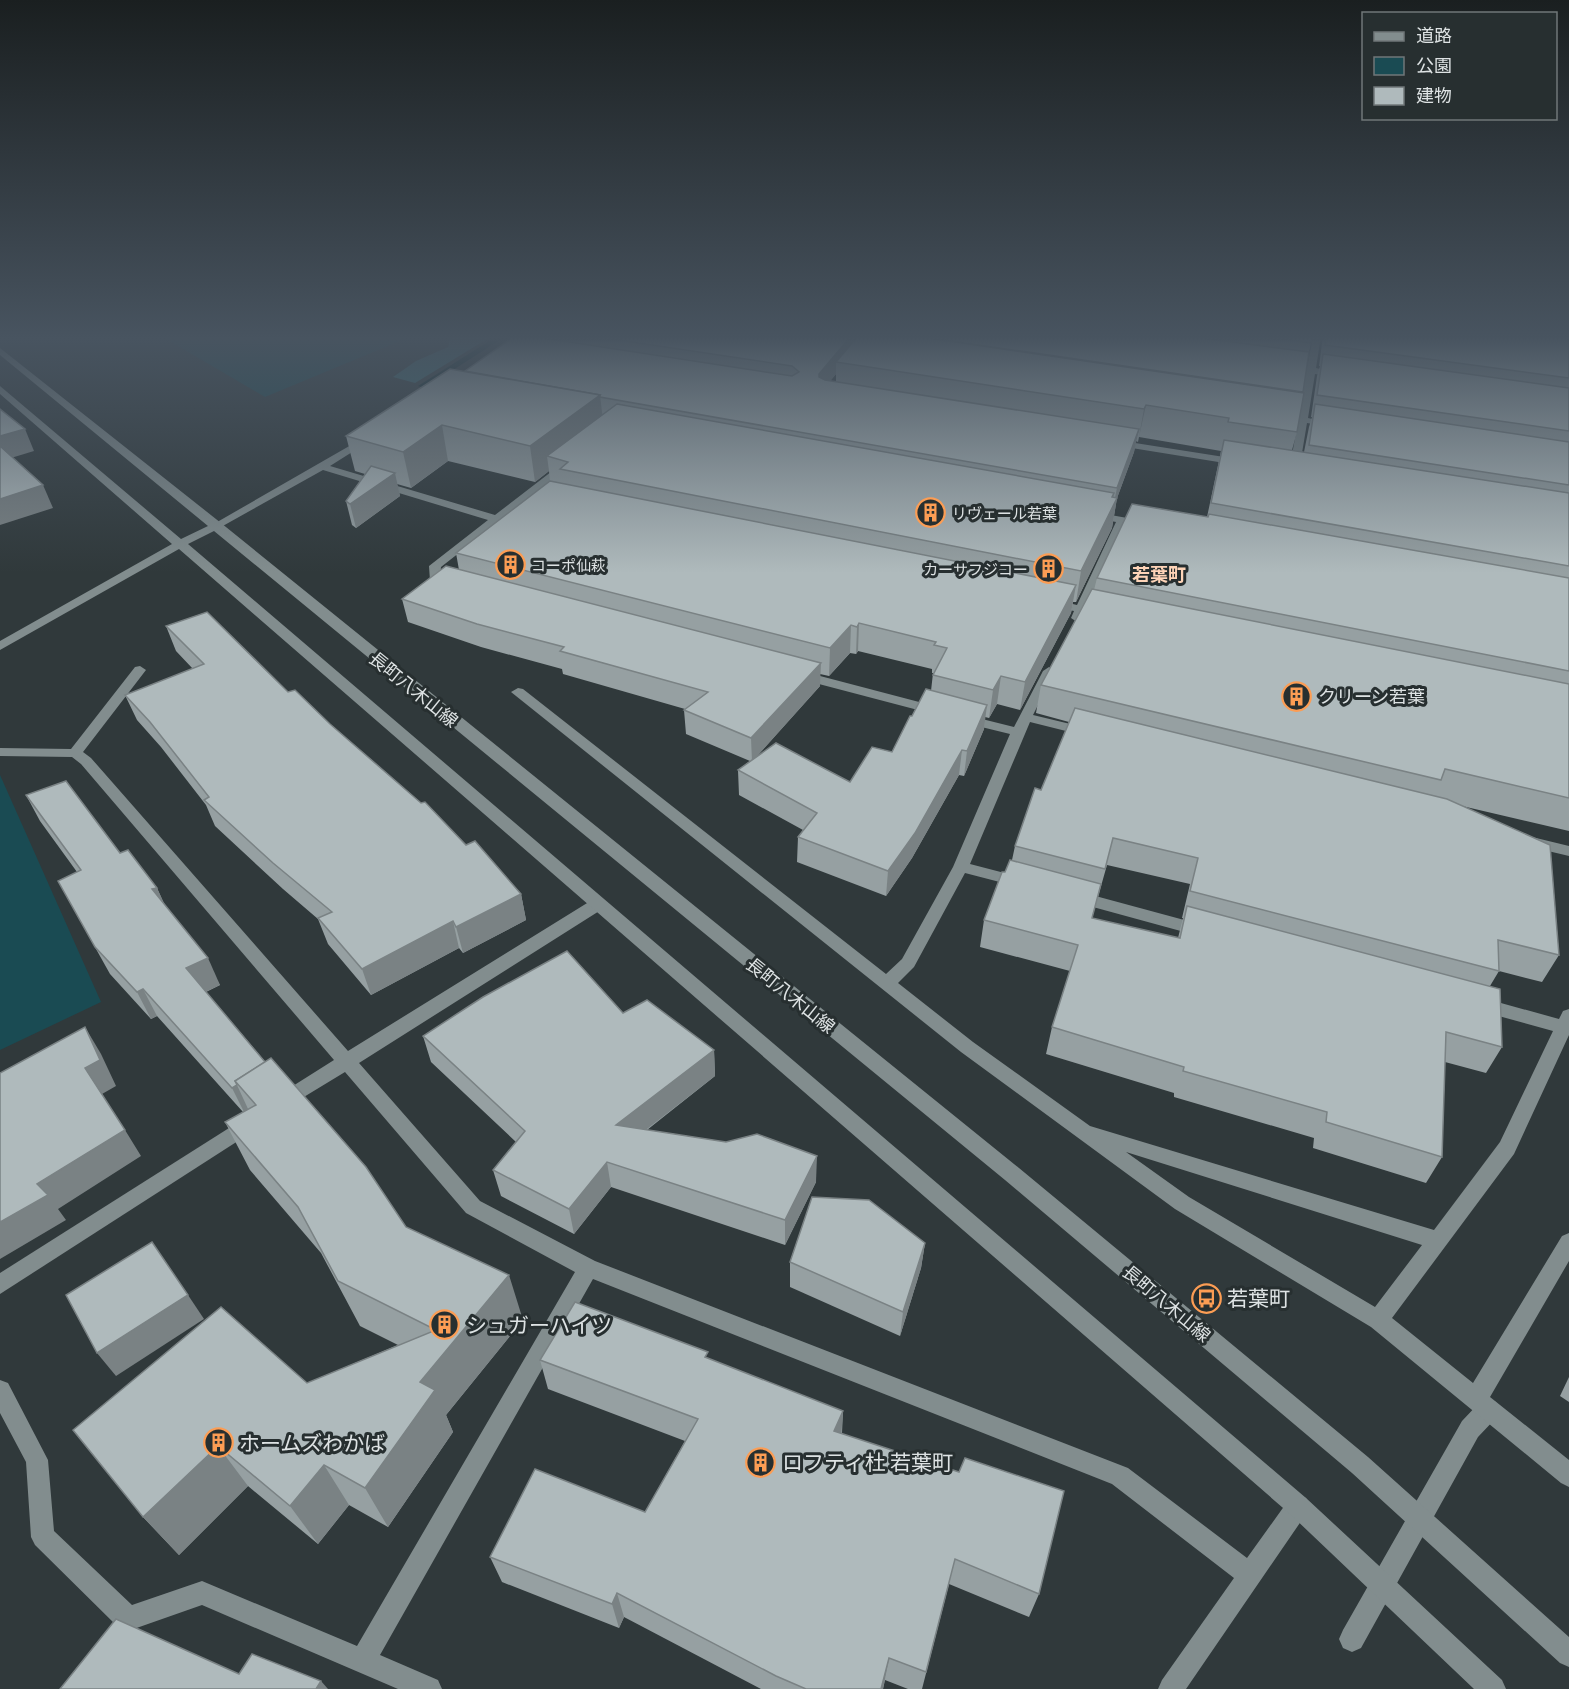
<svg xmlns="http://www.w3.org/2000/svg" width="1569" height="1689" font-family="Manrope,'Noto Sans JP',sans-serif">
  <rect width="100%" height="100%" fill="#30393b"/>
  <g fill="#1a4b53">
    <polygon points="161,336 412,336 265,397"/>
    <polygon points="0,775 101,1002 0,1050"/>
  </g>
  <polygon fill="#387079" points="451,336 492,336 415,383 393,377 416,361 448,347"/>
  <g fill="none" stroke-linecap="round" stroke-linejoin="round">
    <polygon fill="#022024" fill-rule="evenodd" points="497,336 506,336 425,388 418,386"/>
    <polygon fill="#828d8e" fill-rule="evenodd" points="1488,1399 1496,1402 1499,1410 1496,1418 1478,1437 1361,1648 1352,1652 1343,1648 1339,1639 1343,1630 1462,1421 1480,1402"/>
    <g fill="#828d8e" fill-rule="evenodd">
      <polygon points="1313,336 1321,336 1316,368 1341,374 1337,377 1315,374 1308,418 1334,424 1329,427 1307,423 1299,471 1294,474 1289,471 1298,422 1273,416 1278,413 1299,416 1306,372 1283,367 1287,364 1307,367"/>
      <polygon points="365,437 368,438 368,442 330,466 495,515 560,465 569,467 441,567 440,577 456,583 450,586 430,581 429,566 488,520 323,470 221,527 217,528 212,525"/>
      <polygon points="1116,440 1237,459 1242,462 1237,465 1113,445 1113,441"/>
      <polygon points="1094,512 1144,521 1149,524 1144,527 1127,524 1088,607 1103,610 1105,613 1099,617 1085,614 1081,621 1077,622 1071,618 1074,611 1048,606 1046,603 1052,599 1077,605 1116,522 1090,517 1089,515"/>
      <polygon points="140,666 146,670 83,752 91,758 348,1051 592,900 604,900 606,904 604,908 359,1063 480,1201 595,1261 1128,1468 1247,1558 1290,1498 1298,1494 1306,1498 1310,1506 1306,1514 1186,1689 1158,1689 1162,1680 1234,1578 1112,1484 593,1279 380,1655 438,1680 442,1689 398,1689 202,1605 128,1631 119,1628 35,1545 31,1537 26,1462 0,1413 0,1380 8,1383 48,1460 54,1531 132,1605 202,1581 357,1646 575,1272 466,1213 345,1072 289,1106 283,1109 277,1106 274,1101 277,1096 334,1060 81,764 72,757 0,756 0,748 71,749 135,667"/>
      <path d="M1049,667L1055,671L1033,715L1091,729L1093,732L1086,736L1030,722L970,864L1024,878L1027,882L1024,886L1019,887L965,873L914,967L898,983L973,1042L1090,1126L1434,1230L1500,1142L1553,1031L1477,1010L1474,1005L1477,1000L1483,998L1559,1019L1563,1011L1569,1009V1035L1514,1154L1392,1318L1473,1383L1562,1236L1569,1233V1261L1490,1397L1569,1460V1487L1561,1483L1371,1327L1175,1209L961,1052L511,692L518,688L523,689L886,974L902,959L953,867L1010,734L961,722L959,719L966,715L1014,727L1043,671ZM1126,1152L1422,1245L1375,1307L1189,1197Z"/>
      <polygon points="801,671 942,708 944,711 937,715 796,678 795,675 796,672"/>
      <polygon points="1532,837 1569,846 1569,856 1527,846 1525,842 1527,838"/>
      <polygon points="1077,891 1199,924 1205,926 1207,930 1205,934 1199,936 1071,901 1069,897 1071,893"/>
      <polygon points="248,1116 255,1118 257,1124 255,1130 0,1294 0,1273"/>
    </g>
    <polygon fill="#828d8e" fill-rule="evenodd" points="0,348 221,523 1019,1168 1368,1457 1569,1637 1569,1667 1560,1663 1352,1473 1005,1180 214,531 188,544 1306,1498 1502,1680 1506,1689 1474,1689 1290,1514 179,549 0,650 0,641 172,544 0,394 0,386 181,539 208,526 0,355"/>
  </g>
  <g fill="#96a0a2" fill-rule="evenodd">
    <path d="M515,336H1313L1309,352L1297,432L1292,450L1304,452L1309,427L1312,417H1311L1317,376L1320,366H1319L1323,336H1569V831L1462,806L1559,955L1542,982L1499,971L1490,986L1502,1047L1486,1073L1445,1062L1442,1157L1426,1183L1313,1148L1314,1138L1174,1097V1093L1046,1054L1052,1027L1070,971L980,947L984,920L1005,872L1012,860L1015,846L1041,790L1069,722L1036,713L1041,685L1094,590L1097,578L1207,517L1221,451L1139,437L1138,442L1136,441L1134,452L1117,498L1112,528L1076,602H1073L1071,613L1020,710L997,704L989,718L985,717L984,729L964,776L959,775L912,858L886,896L797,862L798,837L803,830L739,795L738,770L750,761L686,734L684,710L685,709L563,674L562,669L481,647L408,622L402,599L459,570L456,553L550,482L549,471L535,482L448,461L411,488L397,484L400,496L356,528L352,525L346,501L365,474L355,471L346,436L465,371ZM836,374V382L830,381ZM858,651L932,669V673H933L931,691L912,716L892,752L850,782L757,756L820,686V674L829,676L850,653L856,654ZM1107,865L1190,884L1182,918H1183L1178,938L1092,918Z"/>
    <polygon points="166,626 288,692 330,724 521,894 526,920 463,953 459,948 371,995 328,944 318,919 283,889 215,826 206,805 161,747 137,720 125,695 193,669 176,651"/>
    <polygon points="26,795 120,853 157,888 165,906 220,985 206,992 406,1227 523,1320 446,1415 453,1432 388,1527 349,1505 318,1544 248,1486 179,1555 143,1517 73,1430 307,1383 398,1345 360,1326 321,1253 250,1170 225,1122 243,1112 157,1016 151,1019 110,974 58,881 77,872 40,821"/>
    <polygon points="623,1013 714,1050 715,1076 647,1130 816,1182 785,1245 611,1187 574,1234 501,1196 493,1170 516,1142 431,1062 423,1036"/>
    <polygon points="925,1243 921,1268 900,1336 790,1287 790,1262"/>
    <polygon points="709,1359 843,1411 842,1433 1039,1594 1029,1617 949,1584 922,1689 908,1689 885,1680 883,1689 761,1689 624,1617 619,1628 502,1582 490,1557 645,1512 685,1441 548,1389 540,1360"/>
    <polygon points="1569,1377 1569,1402 1560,1396"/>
  </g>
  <g fill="#7a8284">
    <polygon points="851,336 850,358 836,362 836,374 818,396 819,374"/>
    <polygon points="600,395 604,429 547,456 549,471 535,482 530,446"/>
    <polygon points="1146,405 1139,437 1138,442 1144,409"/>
    <polygon points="442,425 448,461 411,488 403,452"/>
    <polygon points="25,429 34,451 1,461 0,458 0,436"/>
    <polygon points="1139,429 1134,452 1116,501 1117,498 1112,528 1076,602 1081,571 1114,493 1110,513 1113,507 1117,488"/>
    <polygon points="395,473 400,496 356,528 350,504"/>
    <polygon points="43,485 53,508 0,525 0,499"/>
    <polygon points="1076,585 1071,613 1020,710 1025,682"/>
    <polygon points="859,623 858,651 856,654 857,627"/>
    <polygon points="851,625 850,653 829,676 830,648"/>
    <polygon points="821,663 820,686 752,762 751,738"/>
    <polygon points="1001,676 997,704 989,718 993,690"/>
    <polygon points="987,705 984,729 964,776 967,751"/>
    <polygon points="962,750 959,775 912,858 886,896 888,871"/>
    <polygon points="157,888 169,914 152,889"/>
    <polygon points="521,894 526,920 463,953 456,927"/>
    <polygon points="453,921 459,948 371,995 362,969"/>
    <polygon points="208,958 220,985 199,995 186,968"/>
    <polygon points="143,989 157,1016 151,1019 137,992"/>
    <polygon points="85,1027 101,1054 116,1086 102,1094 85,1068"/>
    <polygon points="714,1050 715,1076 620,1150 616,1125"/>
    <polygon points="237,1085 249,1111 245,1114 232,1088"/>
    <polygon points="125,1130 141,1156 58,1209 66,1220 0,1259 0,1222 37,1184"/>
    <polygon points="817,1156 816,1182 785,1245 785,1220"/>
    <polygon points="607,1162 611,1187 574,1234 569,1209"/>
    <polygon points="925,1243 921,1268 900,1336 903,1312"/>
    <polygon points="509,1275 523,1320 446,1415 453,1432 388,1527 365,1488 420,1382"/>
    <polygon points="188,1295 204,1319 116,1376 97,1353"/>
    <polygon points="843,1411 841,1439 834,1431"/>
    <polygon points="218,1446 248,1486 179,1555 143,1517"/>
    <polygon points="324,1465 349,1505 318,1544 290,1506"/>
    <polygon points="617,1593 624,1617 619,1628 612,1604"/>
    <polygon points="889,1658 883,1689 881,1689"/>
    <polygon points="321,1681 328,1689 316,1689"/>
  </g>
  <g fill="#afbabc" stroke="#7a8284" stroke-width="1.5">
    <polygon points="515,336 530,336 792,376 799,372 792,366 592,336 851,336 819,374 819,377 825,380 1139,429 1117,488 600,397 600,395 465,371"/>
    <polygon points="858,336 914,336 1304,393 1297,432 1228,422 1229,418 1146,405 1144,409 836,362"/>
    <polygon points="917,336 1186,336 1309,352 1303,392"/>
    <polygon points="1258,336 1313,336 1311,343"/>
    <polygon points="1326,336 1546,336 1569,339 1569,378 1325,345"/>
    <polygon points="1323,354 1569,388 1569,431 1317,395"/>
    <polygon points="450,369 600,395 530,446 442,425 403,452 346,436"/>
    <polygon points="617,404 1114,493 1112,497 1117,498 1081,571 560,469 568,462 547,456"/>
    <polygon points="1315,404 1569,442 1569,485 1309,445"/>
    <polygon points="0,409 25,429 0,436"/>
    <polygon points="1224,440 1569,493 1569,566 1211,503"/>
    <polygon points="0,446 43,485 0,499"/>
    <polygon points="371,466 395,473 350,504 346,501"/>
    <polygon points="550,481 1076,585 1025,682 1001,676 993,690 933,675 947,648 934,645 936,642 859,623 857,627 851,625 830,648 456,553"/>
    <polygon points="1132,504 1208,517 1209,514 1569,578 1569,671 1097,578"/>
    <polygon points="446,566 821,663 751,738 684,710 708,692 560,651 564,647 477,624 402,599"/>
    <polygon points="1092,589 1569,684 1569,798 1445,769 1441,780 1041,685"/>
    <polygon points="207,612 288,692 295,690 330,724 421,803 425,802 466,845 475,841 521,894 456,927 453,921 362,969 318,918 332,912 273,863 204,800 209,797 150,722 125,695 204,664 166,626"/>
    <polygon points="926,689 987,705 967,751 962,750 915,833 888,871 798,837 817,813 738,770 776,743 850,782 872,747 892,752 910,716 912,716"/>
    <polygon points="1075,708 1447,799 1550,845 1559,955 1498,940 1499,971 1190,891 1198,858 1113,838 1105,869 1015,846 1035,788 1041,790"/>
    <polygon points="66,781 120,853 128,850 157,888 152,889 208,958 186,968 265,1062 235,1081 237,1085 232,1088 143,989 137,992 95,947 58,881 81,870 26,795"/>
    <polygon points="1010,860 1101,884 1092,918 1180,938 1187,906 1500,989 1502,1047 1446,1032 1442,1157 1326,1122 1327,1112 1183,1071 1184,1067 1052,1027 1078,945 984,920 1002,872 1005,872"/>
    <polygon points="567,951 623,1013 647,1000 714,1050 616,1125 726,1142 757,1134 817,1156 785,1220 607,1162 569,1209 493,1170 525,1131 423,1036 483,997"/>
    <polygon points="85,1027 100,1060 85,1068 125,1130 37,1184 48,1195 0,1222 0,1073"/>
    <polygon points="271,1058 366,1167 406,1227 509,1275 420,1382 435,1390 365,1488 324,1465 290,1506 218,1446 143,1517 73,1430 221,1307 307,1383 436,1330 338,1281 298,1207 225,1122 256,1105 235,1081"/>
    <polygon points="812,1197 869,1200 925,1243 903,1312 790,1262"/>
    <polygon points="152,1242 188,1295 97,1353 66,1295"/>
    <polygon points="575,1302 708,1352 705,1357 843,1411 834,1431 959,1472 965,1458 1064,1491 1039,1594 955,1559 926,1672 889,1658 881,1689 806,1689 776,1676 617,1593 612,1604 490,1557 535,1469 645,1512 698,1419 540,1360"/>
    <polygon points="116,1619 239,1674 252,1654 321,1681 316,1689 60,1689"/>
  </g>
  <linearGradient id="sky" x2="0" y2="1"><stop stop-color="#1a1f20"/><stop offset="0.59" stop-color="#485460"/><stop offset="1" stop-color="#485460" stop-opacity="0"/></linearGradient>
  <rect width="1569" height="573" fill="url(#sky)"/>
  <defs>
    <symbol id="building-ring" viewBox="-11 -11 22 22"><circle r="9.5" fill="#272f30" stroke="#fc9d54" stroke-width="1.5"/><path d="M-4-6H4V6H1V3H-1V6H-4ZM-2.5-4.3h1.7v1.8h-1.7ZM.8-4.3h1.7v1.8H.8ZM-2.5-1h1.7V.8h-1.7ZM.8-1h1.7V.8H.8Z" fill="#fc9d54"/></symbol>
    <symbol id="bus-ring" viewBox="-11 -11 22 22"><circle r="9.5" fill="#272f30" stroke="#fc9d54" stroke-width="1.5"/><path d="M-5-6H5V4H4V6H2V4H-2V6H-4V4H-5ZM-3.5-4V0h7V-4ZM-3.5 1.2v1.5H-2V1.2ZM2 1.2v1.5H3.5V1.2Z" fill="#fc9d54"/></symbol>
  </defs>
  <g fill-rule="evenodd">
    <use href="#building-ring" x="914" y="496" width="33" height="33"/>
    <use href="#building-ring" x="494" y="548" width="33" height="33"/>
    <use href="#building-ring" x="1032" y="552" width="33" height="33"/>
    <use href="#building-ring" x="1280" y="680" width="33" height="33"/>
    <use href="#bus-ring" x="1190" y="1282" width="33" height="33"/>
    <use href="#building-ring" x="428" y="1308" width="33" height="33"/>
    <use href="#building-ring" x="202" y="1426" width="33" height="33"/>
    <use href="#building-ring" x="744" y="1446" width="33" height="33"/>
  </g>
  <g text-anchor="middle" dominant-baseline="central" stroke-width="6" stroke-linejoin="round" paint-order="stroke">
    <g font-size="15" fill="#dee3e4" stroke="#272f30" text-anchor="start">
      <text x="952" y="513">リヴェール若葉</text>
      <text x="531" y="565">コーポ仙萩</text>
      <text x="1028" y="569" text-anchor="end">カーサフジコー</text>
    </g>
    <g font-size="18" font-weight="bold" fill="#fed4b8" stroke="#272f30">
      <text x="1159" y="574">若葉町</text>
    </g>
    <g font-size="18" fill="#dee3e4" stroke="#272f30">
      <text transform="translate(414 689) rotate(39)">長町八木山線</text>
      <text transform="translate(791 995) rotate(39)">長町八木山線</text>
      <text transform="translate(1167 1303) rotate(40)">長町八木山線</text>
    </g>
    <g font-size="18" fill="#dee3e4" stroke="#272f30" text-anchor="start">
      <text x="1318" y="696">クリーン若葉</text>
    </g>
    <g font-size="21" fill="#dee3e4" stroke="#272f30" text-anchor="start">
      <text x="1227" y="1298">若葉町</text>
      <text x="466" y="1325">シュガーハイツ</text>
      <text x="239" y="1443">ホームズわかば</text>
      <text x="782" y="1462">ロフティ杜 若葉町</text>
    </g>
  </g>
  <rect x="1362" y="12" width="195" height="108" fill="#272f30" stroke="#707778" stroke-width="1.5"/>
  <rect x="1374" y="32" width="30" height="9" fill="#828d8e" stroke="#707778" stroke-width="1.5"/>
  <text x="1416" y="42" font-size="18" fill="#dee3e4">道路</text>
  <rect x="1374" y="57" width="30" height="18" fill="#1a4b53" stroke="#707778" stroke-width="1.5"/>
  <text x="1416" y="72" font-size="18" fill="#dee3e4">公園</text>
  <rect x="1374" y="87" width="30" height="18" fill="#afbabc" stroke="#707778" stroke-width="1.5"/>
  <text x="1416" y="102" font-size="18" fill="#dee3e4">建物</text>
</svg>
